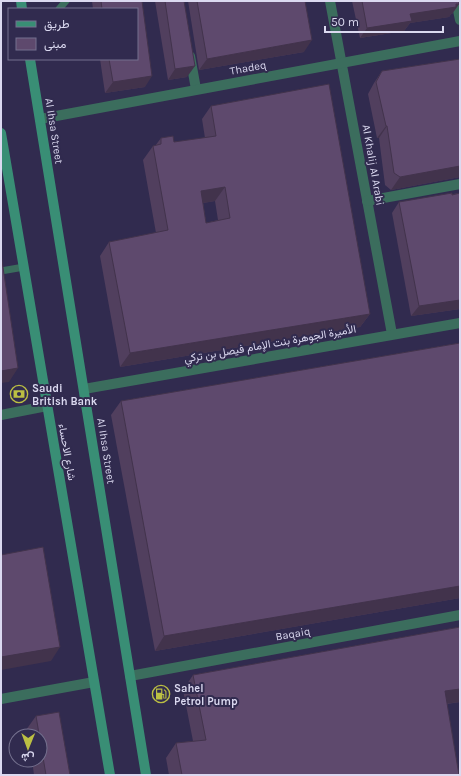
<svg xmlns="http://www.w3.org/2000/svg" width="461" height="776" font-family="Karla,Vazirmatn,sans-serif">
  <rect width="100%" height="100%" fill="#312b4f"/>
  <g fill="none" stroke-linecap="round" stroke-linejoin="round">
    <g stroke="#3b6d5d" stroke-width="7">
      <polyline points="59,9 66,1"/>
      <polyline points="1,271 24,267"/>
    </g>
    <g stroke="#3b6d5d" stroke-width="10">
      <polyline points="330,1 392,334"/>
      <polyline points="456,1 460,20"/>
      <polyline points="190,56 196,89"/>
      <polyline points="40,119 460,41"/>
      <polyline points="367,201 460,184"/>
      <polyline points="84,389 460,323"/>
      <polyline points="1,415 47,406"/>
      <polyline points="130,676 460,615"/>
      <polyline points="1,699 94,682"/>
    </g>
    <g stroke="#398e75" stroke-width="10">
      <polyline points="21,1 22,9"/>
      <polyline points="30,59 146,775"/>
      <polyline points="1,133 110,775"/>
    </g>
  </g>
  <g fill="#513f5e" fill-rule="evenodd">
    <polygon points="92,1 142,1 145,87 105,93 100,59 137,59 137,9 93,9"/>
    <polygon points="155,1 184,1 187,77 168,80"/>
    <polygon points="188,1 305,1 304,52 199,70"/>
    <polygon points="352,1 459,1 459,4 452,14 451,14 449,17 410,23 404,31 360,38"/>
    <polygon points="460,59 460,177 391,190 385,185 379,138 377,138 368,94 374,83 382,71"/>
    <path d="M211,106L370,314L360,327L120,367L100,256L109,242L156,233L143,160L153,146H155L161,138L174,142L205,138L202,119ZM215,201L218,220L206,223L203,203Z"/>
    <polygon points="460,193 460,309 411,316 392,213 399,202"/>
    <polygon points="460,343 460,598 155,651 111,415 121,401"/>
    <polygon points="460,627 460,702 447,704 459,775 169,775 166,758 176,743 193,741 183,690 193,675"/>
    <polygon points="36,716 70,775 34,775 32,760 40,760 40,736 27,736 26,730"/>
  </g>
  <g fill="#42334c">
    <polygon points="459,4 452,14 451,14 449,17 410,23 404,31 360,38 367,28 410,14"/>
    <polygon points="312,40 304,52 199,70 207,59"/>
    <polygon points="195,66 187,77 168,80 175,69"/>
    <polygon points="152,76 145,87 105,93 113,82"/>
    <polygon points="386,126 387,126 379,138 377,138"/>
    <polygon points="460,166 460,177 391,190 400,177"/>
    <polygon points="225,187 215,201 191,205 201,191"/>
    <polygon points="460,300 460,309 411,316 419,306"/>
    <polygon points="370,314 360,327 120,367 130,353"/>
    <polygon points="18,368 9,382 1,383 1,371"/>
    <polygon points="460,586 460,598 155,651 164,636"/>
    <polygon points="60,647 51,661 1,670 1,657"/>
    <polygon points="460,689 460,702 435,705 445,691"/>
  </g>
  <g fill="#5e496d" stroke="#42334c" fill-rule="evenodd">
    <polygon points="101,1 142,1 152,76 113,82 109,59 137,59 137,9 102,9"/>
    <polygon points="165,1 184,1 195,66 175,69"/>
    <polygon points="197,1 305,1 312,40 207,59"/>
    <polygon points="362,1 459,1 459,4 456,4 456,7 410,14 412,21 367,28"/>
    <polygon points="460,59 460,166 400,177 394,173 387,126 386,126 376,82 382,71"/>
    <path d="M329,84L370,314L130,353L109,242L168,230L153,146L161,144V138L173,136L174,142L216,136L211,106ZM225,187L230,218L206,223L201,191Z"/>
    <polygon points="452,193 452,195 460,193 460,300 419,306 399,202"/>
    <polygon points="1,254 18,368 1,371"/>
    <polygon points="460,343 460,586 164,636 121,401"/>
    <polygon points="43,547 60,647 1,657 1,555"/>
    <polygon points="460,627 460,689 445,691 459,775 182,775 176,743 206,740 193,675"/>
    <polygon points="59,712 70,775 46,775 36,716"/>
  </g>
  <defs>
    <symbol id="bank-ring" viewBox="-11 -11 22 22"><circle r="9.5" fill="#312b4f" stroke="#bcbf43" stroke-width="1.5"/><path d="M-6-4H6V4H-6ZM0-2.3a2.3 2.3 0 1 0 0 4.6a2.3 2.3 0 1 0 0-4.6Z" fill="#bcbf43"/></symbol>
    <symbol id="fuel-ring" viewBox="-11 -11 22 22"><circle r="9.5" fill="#312b4f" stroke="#bcbf43" stroke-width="1.5"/><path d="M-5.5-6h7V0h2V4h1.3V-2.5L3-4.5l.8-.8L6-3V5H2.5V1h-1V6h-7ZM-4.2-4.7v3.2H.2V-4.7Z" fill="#bcbf43"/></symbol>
  </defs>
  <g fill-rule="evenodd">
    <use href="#bank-ring" x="9" y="384" width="20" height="20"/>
    <use href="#fuel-ring" x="151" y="684" width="20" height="20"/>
  </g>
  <g text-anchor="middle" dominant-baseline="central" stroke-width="4" stroke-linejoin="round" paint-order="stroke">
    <g font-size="11" fill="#dbd9f0" stroke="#312b4f">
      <text transform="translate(248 68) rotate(-10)">Thadeq</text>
      <text transform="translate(54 131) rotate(81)">Al Ihsa Street</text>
      <text transform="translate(373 165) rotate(80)">Al Khalij Al Arabi</text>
      <text transform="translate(270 344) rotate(-10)">الأميرة الجوهرة بنت الإمام فيصل بن تركي</text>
      <text transform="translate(106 451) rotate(81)">Al Ihsa Street</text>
      <text transform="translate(67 452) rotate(80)">شارع الاحساء</text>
      <text transform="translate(293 634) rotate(-10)">Baqaiq</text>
    </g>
    <g font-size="11" font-weight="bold" fill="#dbd9f0" stroke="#312b4f" text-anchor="start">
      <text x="32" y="388">Saudi<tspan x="32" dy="13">British Bank</tspan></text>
      <text x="174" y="688">Sahel<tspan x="174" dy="13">Petrol Pump</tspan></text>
    </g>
  </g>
  <rect width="461" height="776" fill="none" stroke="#dbd9f0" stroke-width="4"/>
  <rect x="8" y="8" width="130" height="52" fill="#312b4f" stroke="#75718f"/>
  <rect x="16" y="21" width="20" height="6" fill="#398e75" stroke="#75718f"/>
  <text x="44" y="28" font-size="12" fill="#dbd9f0">طريق</text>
  <rect x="16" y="38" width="20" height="12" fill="#5e496d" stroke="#75718f"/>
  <text x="44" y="48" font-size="12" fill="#dbd9f0">مبنى</text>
  <g transform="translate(28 748) rotate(181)"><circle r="19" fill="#312b4f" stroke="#75718f"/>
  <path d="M0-3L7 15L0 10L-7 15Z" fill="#bcbf43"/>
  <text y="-6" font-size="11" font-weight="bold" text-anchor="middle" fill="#dbd9f0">ش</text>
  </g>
  <path d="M325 26v6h118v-6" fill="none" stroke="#dbd9f0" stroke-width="2"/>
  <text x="331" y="26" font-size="12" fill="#dbd9f0" stroke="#312b4f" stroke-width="3" paint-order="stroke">50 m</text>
</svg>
